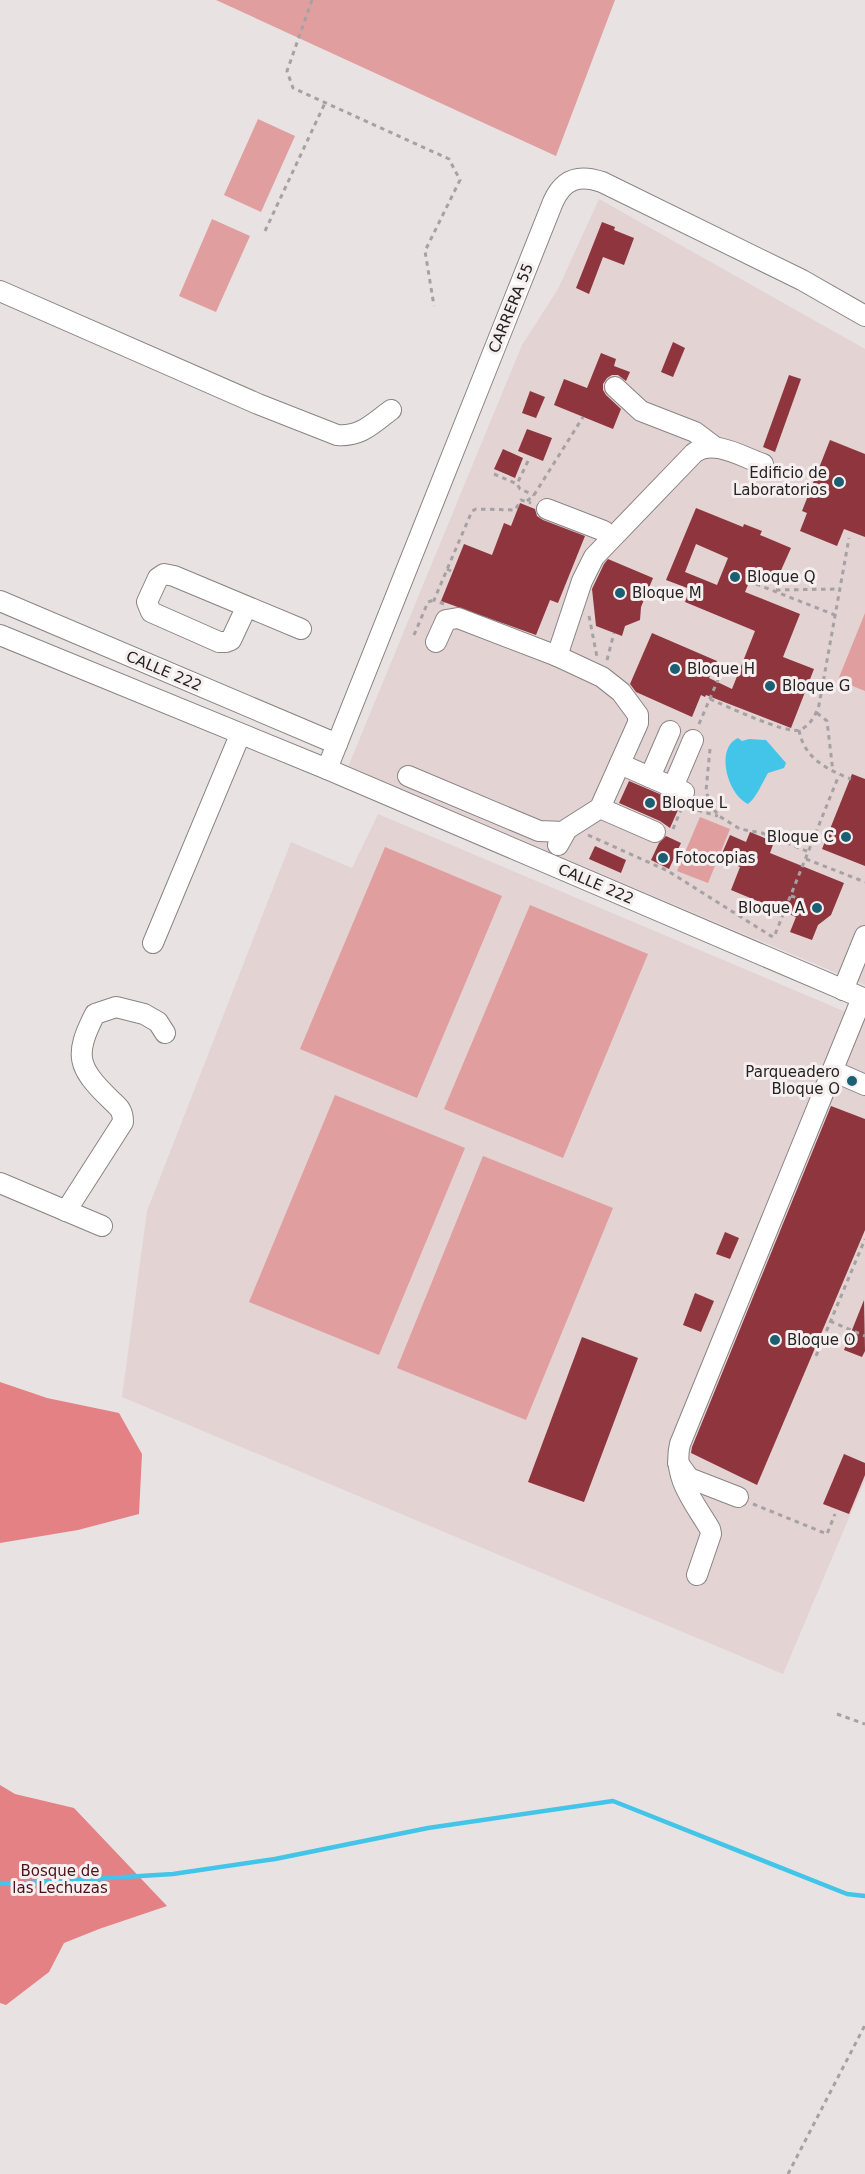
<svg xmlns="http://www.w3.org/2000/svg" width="865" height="2174" font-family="'DejaVu Sans',sans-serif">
  <rect width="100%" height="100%" fill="#e9e2e2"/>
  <g fill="#e3d3d3">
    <polygon points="599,199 865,349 865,985 348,767 522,345 558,289"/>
    <polygon points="378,814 865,1020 865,1480 783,1674 122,1397 147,1211 291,842 352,868"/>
  </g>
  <g fill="#e09e9f">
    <polygon points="216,0 615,0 556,156"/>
    <polygon points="258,119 295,136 261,212 224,195"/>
    <polygon points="212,219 250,236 216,312 179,296"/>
    <polygon points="865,613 865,691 838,680"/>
    <polygon points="700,817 730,829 708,883 677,871"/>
    <polygon points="385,847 502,896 417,1098 300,1049"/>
    <polygon points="530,905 648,954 563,1158 444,1109"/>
    <polygon points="335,1095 465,1148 379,1355 249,1302"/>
    <polygon points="483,1156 613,1208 526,1420 397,1368"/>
  </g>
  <g fill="#e38185">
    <polygon points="0,1382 47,1398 119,1413 142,1454 139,1514 78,1530 0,1543"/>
    <polygon points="0,1785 15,1794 74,1808 167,1906 99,1929 64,1943 49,1972 6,2005 0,2003"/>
  </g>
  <path fill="#42c5e8" d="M738,738L742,741L749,739L766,740L786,763L784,768L768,773C762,783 757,797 748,804C727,794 715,748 738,738Z"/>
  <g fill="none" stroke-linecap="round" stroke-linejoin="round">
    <polyline stroke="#42c5e8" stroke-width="4.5" points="0,1883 11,1884 173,1874 275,1859 428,1828 613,1801 847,1894 865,1896"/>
  </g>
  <g fill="#8e353d" fill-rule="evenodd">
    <polygon points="602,222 615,227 614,230 634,238 624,265 603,257 589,294 576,288"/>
    <polygon points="673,342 685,348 673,377 661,372"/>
    <polygon points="601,353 616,359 614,366 630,372 626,381 618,375 612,375 607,378 603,384 603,390 606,395 621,409 613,429 554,405 564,379 587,388"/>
    <polygon points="789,375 801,379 775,452 763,447"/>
    <polygon points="530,391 545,397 536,418 522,413"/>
    <polygon points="527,429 552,438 543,461 518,451"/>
    <polygon points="830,440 865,454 865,537 844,529 837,546 800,531 807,513 802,511"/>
    <polygon points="503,449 523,458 515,478 494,469"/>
    <polygon points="520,503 535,509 537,516 543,520 585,536 558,603 550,600 536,635 441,601 464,544 492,555 504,523 511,526"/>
    <path d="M696,508L743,527L744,524L762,531L760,535L791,548L778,577L755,568L745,592L800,614L783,657L814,669L791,728L706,695L705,697L701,695L692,717L636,692L630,684L652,633L717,661L709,678L732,689L755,631L685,602L690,589L666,580ZM696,544L728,558L717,585L685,572Z"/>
    <polygon points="608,559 653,578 641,607 640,620 625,626 622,636 596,626 592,589 604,564"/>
    <polygon points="852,774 865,779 865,866 822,849"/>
    <polygon points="629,781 681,803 670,828 660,821 619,803"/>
    <polygon points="750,832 774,842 770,853 844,883 831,915 818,925 812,940 790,932 796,917 731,890 740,867 720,858 730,835 746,842"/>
    <polygon points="666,836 681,843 669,869 651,860 659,843"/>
    <polygon points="595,846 626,860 621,873 589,859"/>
    <polygon points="831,1106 865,1119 865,1230 757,1485 691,1453 692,1447"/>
    <polygon points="725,1232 739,1238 730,1259 716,1254"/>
    <polygon points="695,1293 714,1301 701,1332 683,1325"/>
    <polygon points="864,1300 865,1351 862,1357 844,1350"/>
    <polygon points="582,1337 638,1358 584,1502 528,1482"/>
    <polygon points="844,1454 865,1463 865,1475 849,1514 823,1504"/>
  </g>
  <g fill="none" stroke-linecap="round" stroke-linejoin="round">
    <defs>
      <g id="minor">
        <path d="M0,291L258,404L337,435C361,437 372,424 391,410"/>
        <polyline points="615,387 641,411 695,432 715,447"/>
        <polyline points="547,509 604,531 609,540"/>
        <polyline points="0,601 337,744"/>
        <polyline points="246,608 231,640 226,642 219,642 151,612 147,602 158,578 164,574 174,576 301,629"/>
        <polyline points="0,635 327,769 865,999"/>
        <polyline points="436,642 446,620 458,618 557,656 602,677 621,692 638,715 638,723 600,808 567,829 558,845"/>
        <path d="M557,656L582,581L594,557L694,453C713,438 742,457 763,464"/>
        <polyline points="620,764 684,792"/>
        <path d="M327,769L553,202C563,179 579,174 602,182L802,280L865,316"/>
        <polyline points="408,776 539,831 564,832"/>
        <polyline points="650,777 670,731"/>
        <polyline points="673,787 693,740"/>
        <polyline points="600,808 655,832"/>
        <polyline points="153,943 240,735"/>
        <polyline points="843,990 865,936"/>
        <polyline points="833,1071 865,1085"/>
        <polyline points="0,1183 102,1226"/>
        <path d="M66,1211L123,1122C123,1109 118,1107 110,1099C77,1067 74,1055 95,1014L116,1007L144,1014L158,1022L165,1033"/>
        <polyline points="678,1463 689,1478 738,1497"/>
        <path d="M697,1575L711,1534L710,1529C694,1502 672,1477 680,1444L862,998"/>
      </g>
    </defs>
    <use href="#minor" stroke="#8a8484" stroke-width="22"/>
    <g stroke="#a7a2a2" stroke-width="3" stroke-dasharray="4.5 4.5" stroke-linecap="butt">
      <polyline points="312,0 287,71 293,88 449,159 460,180 425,251 434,306"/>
      <polyline points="265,231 325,103"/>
      <polyline points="528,461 517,484 520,489 534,495"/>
      <polyline points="494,474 517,484"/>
      <polyline points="527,501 534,495 583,417"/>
      <polyline points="447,569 453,572"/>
      <polyline points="756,584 835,615"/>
      <polyline points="776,590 840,589"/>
      <polyline points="444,604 434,600 472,511 476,509 515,510 521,500 531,503"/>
      <polyline points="589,616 597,657"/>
      <polyline points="414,635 428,602 434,600"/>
      <polyline points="607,660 614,633"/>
      <path d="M710,699C726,706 786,734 799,730C809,727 816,715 819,705L849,538"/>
      <polyline points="817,713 827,721 833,772"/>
      <polyline points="699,724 720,675"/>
      <path d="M799,730C804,758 826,769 851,779"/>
      <polyline points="710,749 706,791 711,806 719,816 740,829 762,833 809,852"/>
      <polyline points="689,808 718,816"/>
      <polyline points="673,829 682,807"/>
      <polyline points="588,835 668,871 771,936 774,937 839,775"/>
      <polyline points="806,859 865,882"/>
      <polyline points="791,896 804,900"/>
      <polyline points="830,1321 865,1336"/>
      <polyline points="816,1356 865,1239"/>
      <polyline points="753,1504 827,1534 835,1514"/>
      <polyline points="837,1714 865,1724"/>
      <polyline points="788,2174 865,2025"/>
    </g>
    <use href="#minor" stroke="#fff" stroke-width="20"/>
  </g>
  <g fill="#1b5f72" stroke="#f6efef" stroke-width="2">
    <circle cx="839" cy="482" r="6"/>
    <circle cx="735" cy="577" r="6"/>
    <circle cx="620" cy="593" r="6"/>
    <circle cx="675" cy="669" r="6"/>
    <circle cx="770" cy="686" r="6"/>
    <circle cx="650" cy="803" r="6"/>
    <circle cx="846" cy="837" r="6"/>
    <circle cx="663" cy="858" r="6"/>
    <circle cx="817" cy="908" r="6"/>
    <circle cx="852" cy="1081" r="6"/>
    <circle cx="775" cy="1340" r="6"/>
  </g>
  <g text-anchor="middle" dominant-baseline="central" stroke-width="6" stroke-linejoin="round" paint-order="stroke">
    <g font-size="15" fill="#252323" stroke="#f6efef">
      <text transform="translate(511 308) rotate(-68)">CARRERA 55</text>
      <text transform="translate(164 671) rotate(23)">CALLE 222</text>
      <text transform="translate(596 884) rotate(23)">CALLE 222</text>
    </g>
    <g font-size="15" fill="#252323" stroke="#f6efef" text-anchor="start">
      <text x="827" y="473" text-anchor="end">Edificio de<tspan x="827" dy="17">Laboratorios</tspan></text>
      <text x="747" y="577">Bloque Q</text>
      <text x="632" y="593">Bloque M</text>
      <text x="687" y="669">Bloque H</text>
      <text x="782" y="686">Bloque G</text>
      <text x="662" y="803">Bloque L</text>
      <text x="834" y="837" text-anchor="end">Bloque C</text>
      <text x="675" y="858">Fotocopias</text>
      <text x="805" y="908" text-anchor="end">Bloque A</text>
      <text x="840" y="1072" text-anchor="end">Parqueadero<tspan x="840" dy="17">Bloque O</tspan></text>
      <text x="787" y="1340">Bloque O</text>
    </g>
    <g font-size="15" fill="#4e1119" stroke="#f6efef">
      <text x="60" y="1871">Bosque de<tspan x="60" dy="17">las Lechuzas</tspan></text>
    </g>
  </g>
</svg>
